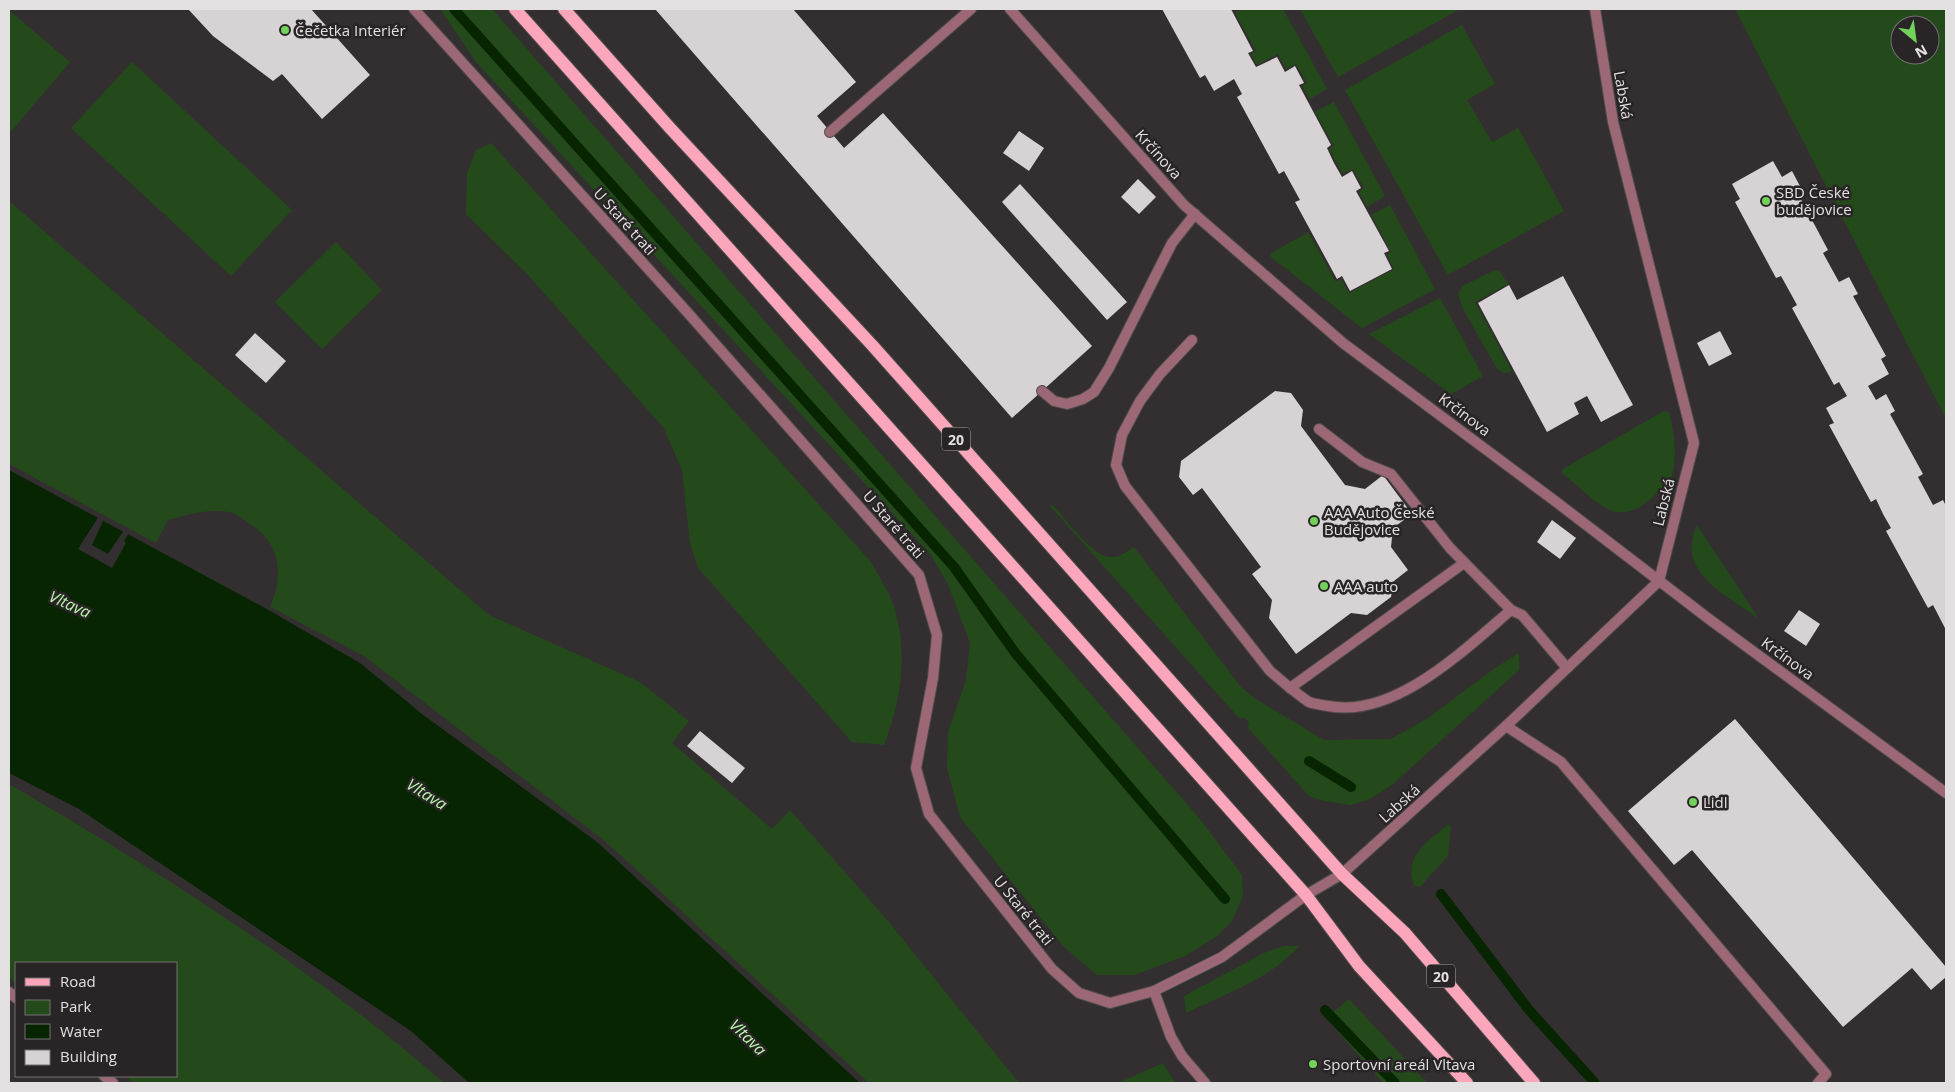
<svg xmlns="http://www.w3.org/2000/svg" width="1955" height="1092" font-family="'Open Sans',sans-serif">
  <rect width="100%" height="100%" fill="#332f30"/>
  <g fill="#244a1b" fill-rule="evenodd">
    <polygon points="440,9 492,9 1200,819 1242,875 1243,896 1232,921 1216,937 1185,956 1134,975 1097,975 1064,947 960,817 947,768 948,732 966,680 970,643 948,584 930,554 476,62"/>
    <polygon points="1242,9 1283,9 1327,89 1310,99 1302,86 1307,83 1296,64 1286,69 1278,54 1257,65 1251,54 1256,51 1235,13"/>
    <polygon points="1300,9 1460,9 1338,77"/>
    <path d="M1735,9H1946V414L1944,415ZM1900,25H1930V55H1900Z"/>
    <polygon points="9,10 70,62 9,134"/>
    <polygon points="1462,25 1495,84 1467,100 1492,142 1518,128 1564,211 1448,275 1345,90"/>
    <polygon points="132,62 292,210 231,276 71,128"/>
    <polygon points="1334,102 1385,196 1367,207 1359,192 1364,188 1353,169 1343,174 1329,149 1334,146 1315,112"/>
    <path d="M491,143L871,562C879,577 891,594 895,610C908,656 901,701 884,745L852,742L698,568L690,543L682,470L663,427L528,275L466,214L467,173L476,150Z"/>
    <path d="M9,201L489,615L640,682L689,721L672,743L772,829L790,810L888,921L1019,1083H869L606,842L364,656L270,607C284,575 281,543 249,523C243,519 236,513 229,512C207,509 189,514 168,520L156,543L9,464Z"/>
    <polygon points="1390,205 1435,289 1362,328 1271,257 1270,254 1308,232 1336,282 1341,279 1349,293 1394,269 1387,255 1391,252 1371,215"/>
    <polygon points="336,242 382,290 322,349 275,302"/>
    <path d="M1495,270L1500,272L1508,284L1475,302L1512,371C1505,375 1501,373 1496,367L1462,307L1458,294L1463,286Z"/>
    <polygon points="1440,298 1483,376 1451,394 1369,334"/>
    <path d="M1664,411L1669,412C1677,441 1677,466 1667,494L1661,489C1617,535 1601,504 1562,473L1563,469Z"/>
    <path d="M1052,504C1064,517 1092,556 1109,557C1119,558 1126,552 1134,547L1241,687L1254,698L1324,740L1391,739L1428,718L1495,668L1519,653V670L1392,785L1370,799L1351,805L1324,801L1309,796L1248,728L1249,722L1245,718H1239L1050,506Z"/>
    <path d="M1697,525L1759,619C1726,594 1675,573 1697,525Z"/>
    <path d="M9,784C161,873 311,967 444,1083H134L125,1076H176V963H16V983L9,977Z"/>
    <path d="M1449,824L1451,827L1448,856L1420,887L1414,885C1403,856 1428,841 1449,824Z"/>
    <path d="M1283,946H1299C1271,979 1224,994 1186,1013L1184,996L1264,953Z"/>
    <polygon points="1349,999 1427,1083 1383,1083 1326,1018"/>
    <polygon points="1163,1063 1175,1083 1118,1083"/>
  </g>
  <polygon fill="#062500" points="9,470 265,608 360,663 422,714 597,842 860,1083 469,1083 411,1031 79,809 9,773"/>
  <polygon fill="#332f30" points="99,516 104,519 92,545 108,554 124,530 129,533 124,541 126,543 112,568 78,549"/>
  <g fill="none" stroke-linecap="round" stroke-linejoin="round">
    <g stroke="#062500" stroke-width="10">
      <polyline points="454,9 954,567 1016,654 1225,899"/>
      <polyline points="1309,761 1351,787"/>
      <polyline points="1441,894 1529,1010 1595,1083"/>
      <polyline points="1325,1010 1395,1083"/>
    </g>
  </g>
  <g fill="#d7d2d3">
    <polygon points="188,9 311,9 370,75 322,119 282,74 273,81 213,36"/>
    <polygon points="655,9 793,9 856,82 817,116 844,148 883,113 1092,346 1012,418"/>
    <polygon points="1162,9 1231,9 1253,51 1248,53 1256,67 1277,57 1285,72 1295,66 1304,83 1299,85 1331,145 1327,148 1334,163 1342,177 1352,171 1361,188 1356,191 1389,251 1384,253 1392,269 1350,291 1342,276 1337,279 1295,202 1300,200 1284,171 1279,174 1237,97 1242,94 1234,79 1214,91 1205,75 1200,78"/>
    <polygon points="1019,131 1044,148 1029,171 1003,153"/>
    <polygon points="1773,161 1782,177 1792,171 1801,188 1796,190 1828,250 1823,253 1839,282 1849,277 1858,294 1853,296 1886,356 1881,359 1889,374 1868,386 1876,400 1886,394 1895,411 1890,414 1923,474 1918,477 1933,505 1943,500 1946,506 1946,630 1933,605 1928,608 1886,531 1891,528 1883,514 1876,499 1871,502 1829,425 1834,423 1826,408 1847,396 1839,382 1834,385 1792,308 1797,305 1781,276 1776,278 1735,202 1740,199 1732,184"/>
    <polygon points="1138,179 1156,197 1139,214 1121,197"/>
    <polygon points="1020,184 1127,302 1107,320 1002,202"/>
    <polygon points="1563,276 1633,405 1601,422 1587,396 1574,403 1579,414 1547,432 1478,303 1509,285 1517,300"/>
    <polygon points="1720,331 1732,354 1709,366 1697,343"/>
    <polygon points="255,333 286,361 266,383 235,355"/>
    <polygon points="1275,391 1291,393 1303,410 1301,426 1345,485 1365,489 1383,475 1412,514 1393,528 1391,547 1408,570 1394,581 1391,597 1367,615 1351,613 1296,654 1269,618 1272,600 1252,574 1261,567 1202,488 1193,495 1179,477 1181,461"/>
    <polygon points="1552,520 1576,538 1560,559 1537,542"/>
    <polygon points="1799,610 1820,624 1806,646 1784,631"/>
    <polygon points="1735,719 1946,967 1946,977 1931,990 1912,968 1843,1027 1692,850 1674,865 1628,811"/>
    <polygon points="700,731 745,768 732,783 687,746"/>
  </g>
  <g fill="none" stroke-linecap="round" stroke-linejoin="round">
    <defs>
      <g id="service">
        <polyline points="414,9 688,313 919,575 937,635 933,678 916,768 929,814 1052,969 1079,993 1110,1003 1154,991 1222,957 1306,895 1342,874"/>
        <polyline points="830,132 971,9"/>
        <polyline points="1192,340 1160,374 1140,401 1122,435 1116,465 1125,486 1270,671 1290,688 1464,563"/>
        <polyline points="1042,391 1054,401 1067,404 1083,399 1094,392 1109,368 1172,243 1195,214"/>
        <polyline points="1319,429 1362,462 1391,474 1450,548 1511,610 1522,615 1567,668"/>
        <path d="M1290,688C1297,693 1303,698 1309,702C1314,704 1322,705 1328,706C1394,719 1464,650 1511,610"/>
        <polyline points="1506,726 1561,762 1826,1074 1818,1083"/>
        <polyline points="1154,991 1171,1037 1182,1056 1205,1083"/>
        <polyline points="9,992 16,998"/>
        <polyline points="104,1076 113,1083"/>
      </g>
      <g id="minor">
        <polyline points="1010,9 1184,205 1343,343 1555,501 1709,619 1946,793"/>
        <polyline points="1342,874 1506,726 1659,581 1694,443 1613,122 1595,9"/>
      </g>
      <g id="primary">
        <polyline points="515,9 1306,895 1359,966 1467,1083"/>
        <polyline points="564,9 670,128 872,345 1342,874 1405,933 1534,1083"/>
      </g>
    </defs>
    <use href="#service" stroke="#4f4b4c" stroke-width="12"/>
    <use href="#minor" stroke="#4f4b4c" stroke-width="12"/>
    <use href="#primary" stroke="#4f4b4c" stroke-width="14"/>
    <use href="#service" stroke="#9c6875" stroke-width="10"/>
    <use href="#minor" stroke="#9c6875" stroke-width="10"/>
    <use href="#primary" stroke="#fba6bb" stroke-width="12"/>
  </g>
  <g fill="#73d25c" stroke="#292526" stroke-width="2">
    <circle cx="285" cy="30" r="5"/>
    <circle cx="1766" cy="201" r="5"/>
    <circle cx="1314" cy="521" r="5"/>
    <circle cx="1324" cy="586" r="5"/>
    <circle cx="1693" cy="802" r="5"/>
    <circle cx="1313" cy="1064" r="5"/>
  </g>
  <g text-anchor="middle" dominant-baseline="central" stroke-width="5" stroke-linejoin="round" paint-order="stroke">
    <g fill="#292526" stroke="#aba8a9" stroke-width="1">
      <rect x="942" y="427.5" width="28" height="23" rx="4"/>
      <rect x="1427" y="964.5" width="28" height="23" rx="4"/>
    </g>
    <g font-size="14" font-weight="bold" fill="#e3e0e1">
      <text x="956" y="439">20</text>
      <text x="1441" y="976">20</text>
    </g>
    <g font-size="15" fill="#e3e0e1" stroke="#292526" text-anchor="start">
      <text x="295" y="30">Čečetka Interiér</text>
      <text x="1776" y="192">SBD České<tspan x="1776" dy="17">budějovice</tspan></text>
      <text x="1324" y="512">AAA Auto České<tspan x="1324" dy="17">Budějovice</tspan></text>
      <text x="1334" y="586">AAA auto</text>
      <text x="1703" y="802">Lidl</text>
      <text x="1323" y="1064">Sportovní areál Vltava</text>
    </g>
    <g font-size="15" fill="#e3e0e1" stroke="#292526">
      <text transform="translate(1624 95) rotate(80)">Labská</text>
      <text transform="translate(1159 154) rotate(48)">Krčínova</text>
      <text transform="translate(625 221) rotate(48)">U Staré trati</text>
      <text transform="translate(1465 414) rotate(37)">Krčínova</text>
      <text transform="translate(1663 502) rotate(-76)">Labská</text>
      <text transform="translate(894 524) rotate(49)">U Staré trati</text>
      <text transform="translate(1788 658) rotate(36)">Krčínova</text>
      <text transform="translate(1399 803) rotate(-42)">Labská</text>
      <text transform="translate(1024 910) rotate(51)">U Staré trati</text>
    </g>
    <g font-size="16" font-style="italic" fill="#b7f7a8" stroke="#292526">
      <text transform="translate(70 604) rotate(24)">Vltava</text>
      <text transform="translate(427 794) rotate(32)">Vltava</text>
      <text transform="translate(748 1037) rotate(44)">Vltava</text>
    </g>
  </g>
  <rect width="1955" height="1092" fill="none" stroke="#e3e0e1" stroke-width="20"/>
  <rect x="15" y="962" width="162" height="115" fill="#292526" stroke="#737071"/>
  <rect x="25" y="978" width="25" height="8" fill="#fba6bb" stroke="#737071"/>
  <text x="60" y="987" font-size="15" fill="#e3e0e1">Road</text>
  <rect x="25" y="1000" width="25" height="15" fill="#244a1b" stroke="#737071"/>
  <text x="60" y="1012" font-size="15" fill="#e3e0e1">Park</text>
  <rect x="25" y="1024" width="25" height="15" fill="#062500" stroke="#737071"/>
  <text x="60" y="1037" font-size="15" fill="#e3e0e1">Water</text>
  <rect x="25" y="1050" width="25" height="15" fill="#d7d2d3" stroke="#737071"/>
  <text x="60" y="1062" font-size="15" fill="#e3e0e1">Building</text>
  <g transform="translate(1915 40) rotate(151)"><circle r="24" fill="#292526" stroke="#737071"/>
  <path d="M0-4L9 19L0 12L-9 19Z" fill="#73d25c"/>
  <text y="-8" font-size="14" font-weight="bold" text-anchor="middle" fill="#e3e0e1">N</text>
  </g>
</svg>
